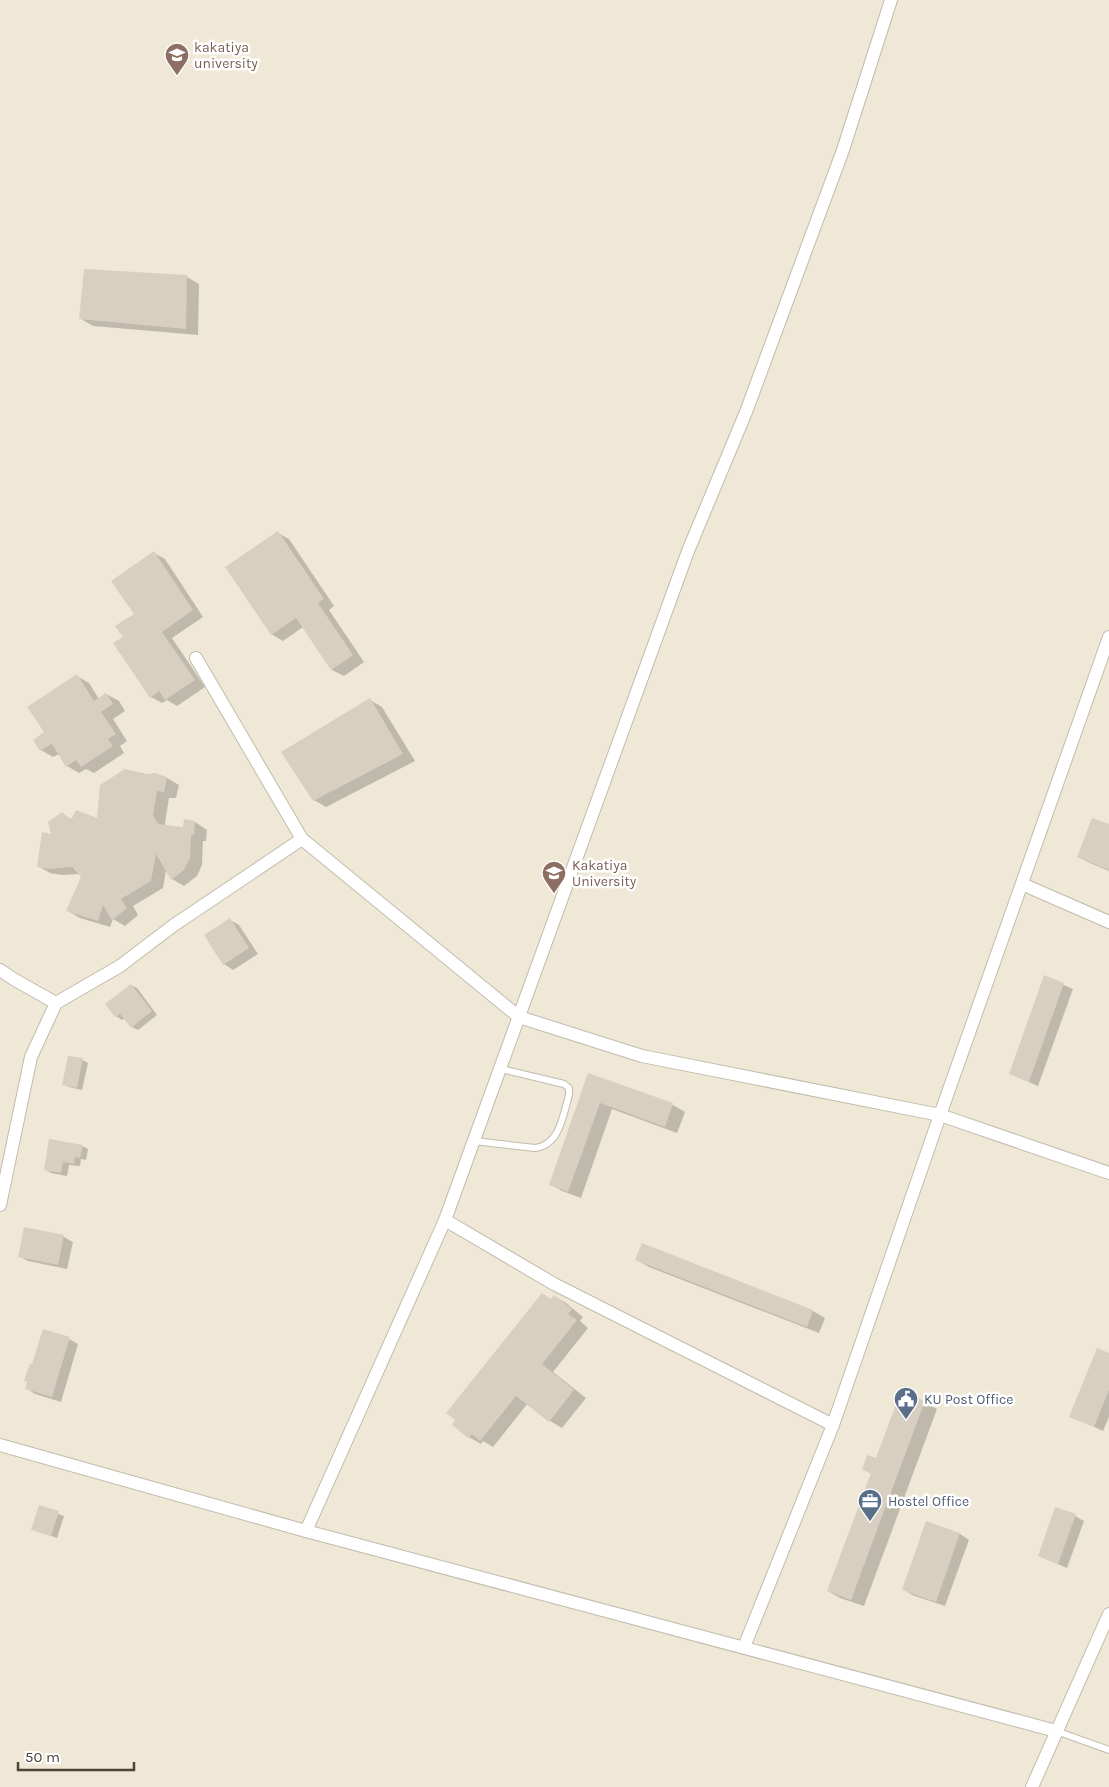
<svg xmlns="http://www.w3.org/2000/svg" width="1109" height="1787" font-family="Karla,sans-serif">
  <rect width="100%" height="100%" fill="#f6f3ec"/>
  <rect fill="#efe8d6" x="0" y="0" width="1109" height="1787"/>
  <g fill="#0003">
    <polygon points="85,271 187,277 199,284 198,335 93,326 81,319"/>
    <polygon points="278,533 289,539 334,606 329,610 364,662 344,676 332,670 303,627 283,641 271,634"/>
    <polygon points="154,553 165,559 203,617 172,638 205,687 177,706 167,700 162,703 151,697 124,637 135,614"/>
    <polygon points="77,676 89,683 99,699 106,694 119,701 125,711 113,719 127,741 120,746 124,753 94,773 86,769 79,773 67,766 59,754 53,757 41,750 34,740 46,733"/>
    <polygon points="370,700 382,707 415,761 326,807 314,800"/>
    <polygon points="167,778 179,785 176,798 169,798 165,823 166,827 184,829 185,821 195,822 207,830 206,841 203,841 202,865 197,876 184,886 172,879 166,870 163,888 133,906 138,915 125,926 113,919 110,927 80,918 68,911 82,876 80,874 62,875 50,873 38,866 62,814 73,820 99,819"/>
    <polygon points="1109,825 1109,871 1090,863 1078,857"/>
    <polygon points="230,920 239,925 258,954 233,970 224,964"/>
    <polygon points="1045,977 1073,989 1038,1086 1010,1074"/>
    <polygon points="131,985 137,988 157,1015 138,1030 132,1027 125,1018 122,1020 116,1016 107,1004"/>
    <polygon points="82,1060 88,1063 82,1090 69,1087 63,1084"/>
    <polygon points="589,1075 673,1105 685,1112 677,1133 612,1109 581,1198 562,1191 550,1184"/>
    <polygon points="82,1146 88,1149 86,1160 81,1159 80,1166 69,1165 67,1176 51,1173 45,1169"/>
    <polygon points="64,1237 73,1242 67,1269 28,1261 19,1256"/>
    <polygon points="642,1245 813,1311 825,1318 819,1333 649,1267 637,1260"/>
    <polygon points="554,1296 566,1303 583,1317 580,1321 588,1328 553,1372 586,1398 562,1428 550,1421 528,1403 493,1447 483,1441 481,1444 469,1437"/>
    <polygon points="69,1339 78,1344 61,1402 35,1394 26,1388 33,1366"/>
    <polygon points="1109,1354 1109,1417 1103,1431 1070,1416"/>
    <polygon points="902,1393 925,1402 937,1409 864,1606 840,1598 828,1591 872,1474 863,1469 877,1460"/>
    <polygon points="39,1507 64,1516 57,1538 33,1529"/>
    <polygon points="1075,1516 1084,1521 1067,1568 1039,1556"/>
    <polygon points="927,1523 960,1534 969,1540 945,1606 912,1595 903,1589"/>
  </g>
  <g fill="#d8cfc1">
    <polygon points="84,269 187,275 186,329 79,319"/>
    <polygon points="278,531 324,599 318,603 353,655 331,670 296,618 271,635 225,567"/>
    <polygon points="154,551 193,610 162,632 195,680 165,700 159,691 150,698 113,643 123,637 115,626 134,614 111,581"/>
    <polygon points="77,674 94,701 106,693 113,704 101,712 116,734 108,739 113,746 81,767 76,760 66,767 52,744 40,751 33,740 44,732 27,707"/>
    <polygon points="370,698 403,754 313,801 281,752"/>
    <polygon points="125,769 147,774 155,773 167,777 164,792 157,791 153,815 158,824 183,827 184,819 195,821 194,835 191,835 190,858 184,870 171,880 156,854 151,881 121,899 127,908 112,920 103,905 98,921 66,911 81,877 72,867 49,869 37,867 42,832 51,834 48,822 62,812 71,820 76,810 97,818 100,785"/>
    <polygon points="1092,818 1109,824 1109,870 1077,857"/>
    <polygon points="230,918 249,948 223,965 204,935"/>
    <polygon points="1044,975 1064,983 1029,1082 1009,1074"/>
    <polygon points="131,984 152,1011 131,1028 120,1014 115,1017 105,1004"/>
    <polygon points="68,1056 83,1058 77,1088 62,1085"/>
    <polygon points="588,1073 673,1103 665,1127 600,1103 568,1192 549,1185"/>
    <polygon points="49,1139 83,1145 80,1158 75,1157 74,1164 63,1162 61,1173 44,1170"/>
    <polygon points="24,1227 64,1235 58,1265 18,1257"/>
    <polygon points="642,1243 813,1310 807,1327 635,1260"/>
    <polygon points="542,1293 551,1299 554,1295 572,1309 568,1314 577,1320 542,1364 574,1390 549,1422 516,1396 480,1441 472,1434 468,1438 452,1425 455,1420 446,1413"/>
    <polygon points="43,1329 70,1337 52,1397 25,1389 27,1381 24,1381 30,1363 32,1364"/>
    <polygon points="1097,1348 1109,1353 1109,1390 1094,1427 1069,1417"/>
    <polygon points="901,1391 925,1401 851,1600 827,1591 871,1473 862,1470 867,1455 876,1458"/>
    <polygon points="39,1505 59,1511 51,1536 31,1530"/>
    <polygon points="1055,1507 1076,1514 1058,1564 1038,1556"/>
    <polygon points="926,1521 960,1533 936,1602 902,1590"/>
  </g>
  <g fill="none" stroke-linecap="round" stroke-linejoin="round">
    <defs>
      <g id="service">
        <path d="M474,1141L535,1148C560,1145 563,1115 569,1095V1088L564,1084L501,1069"/>
        <polyline points="1056,1731 1109,1750"/>
      </g>
      <g id="minor">
        <polyline points="196,658 302,839 519,1017 642,1056 940,1115 1109,1173"/>
        <polyline points="1022,884 1109,922"/>
        <polyline points="0,970 15,980 56,1003"/>
        <polyline points="0,1205 31,1057 56,1003 120,966 174,925 302,839"/>
        <polyline points="445,1220 554,1284 833,1425"/>
        <polyline points="0,1445 306,1531 1056,1731"/>
        <polyline points="306,1531 445,1220 688,551 746,412 843,150 891,0"/>
        <polyline points="744,1647 833,1425 940,1115 1109,637"/>
        <polyline points="1032,1787 1109,1614"/>
      </g>
    </defs>
    <use href="#service" stroke="#c2bbae" stroke-width="8"/>
    <use href="#minor" stroke="#c2bbae" stroke-width="14"/>
    <use href="#service" stroke="#fff" stroke-width="6"/>
    <use href="#minor" stroke="#fff" stroke-width="12"/>
  </g>
  <defs>
    <symbol id="university-pin" viewBox="-11 -11 22 30"><path d="M0 17L-7.5 6A9.5 9.5 0 1 1 7.5 6Z" fill="#8d6e63" stroke="#fff"/><path d="M0-5L7-2L0 1L-7-2ZM-4 1L0 2.5L4 1V4Q0 6-4 4Z" fill="#fff"/></symbol>
    <symbol id="civic-pin" viewBox="-11 -11 22 30"><path d="M0 17L-7.5 6A9.5 9.5 0 1 1 7.5 6Z" fill="#5c6f8a" stroke="#fff"/><path d="M-.6-6.5H3V-4.5H.6V-3L4-1V1h2V6H-6V1h2V-1L-.6-3ZM-1.2 2.5V6h2.4V2.5Z" fill="#fff"/></symbol>
    <symbol id="office-pin" viewBox="-11 -11 22 30"><path d="M0 17L-7.5 6A9.5 9.5 0 1 1 7.5 6Z" fill="#5c6f8a" stroke="#fff"/><path d="M-6-3h4V-5.5h4V-3h4V5H-6ZM-1-4.5V-3h2v-1.5ZM-6 0V1H6V0Z" fill="#fff"/></symbol>
  </defs>
  <g fill-rule="evenodd">
    <use href="#university-pin" x="163" y="41" width="28" height="38"/>
    <use href="#university-pin" x="540" y="859" width="28" height="38"/>
    <use href="#civic-pin" x="892" y="1385" width="28" height="38"/>
    <use href="#office-pin" x="856" y="1487" width="28" height="38"/>
  </g>
  <g text-anchor="middle" dominant-baseline="central" stroke-width="5" stroke-linejoin="round" paint-order="stroke">
    <g font-size="14" fill="#785e54" stroke="#fff" text-anchor="start">
      <text x="194" y="47">kakatiya<tspan x="194" dy="16">university</tspan></text>
      <text x="572" y="865">Kakatiya<tspan x="572" dy="16">University</tspan></text>
    </g>
    <g font-size="14" fill="#4e5e75" stroke="#fff" text-anchor="start">
      <text x="924" y="1399">KU Post Office</text>
      <text x="888" y="1501">Hostel Office</text>
    </g>
  </g>
  <path d="M18 1762v8h116v-8" fill="none" stroke="#4b4439" stroke-width="2.5"/>
  <text x="25" y="1762" font-size="15" fill="#4b4439" stroke="#ffffff" stroke-width="4" paint-order="stroke">50 m</text>
</svg>
